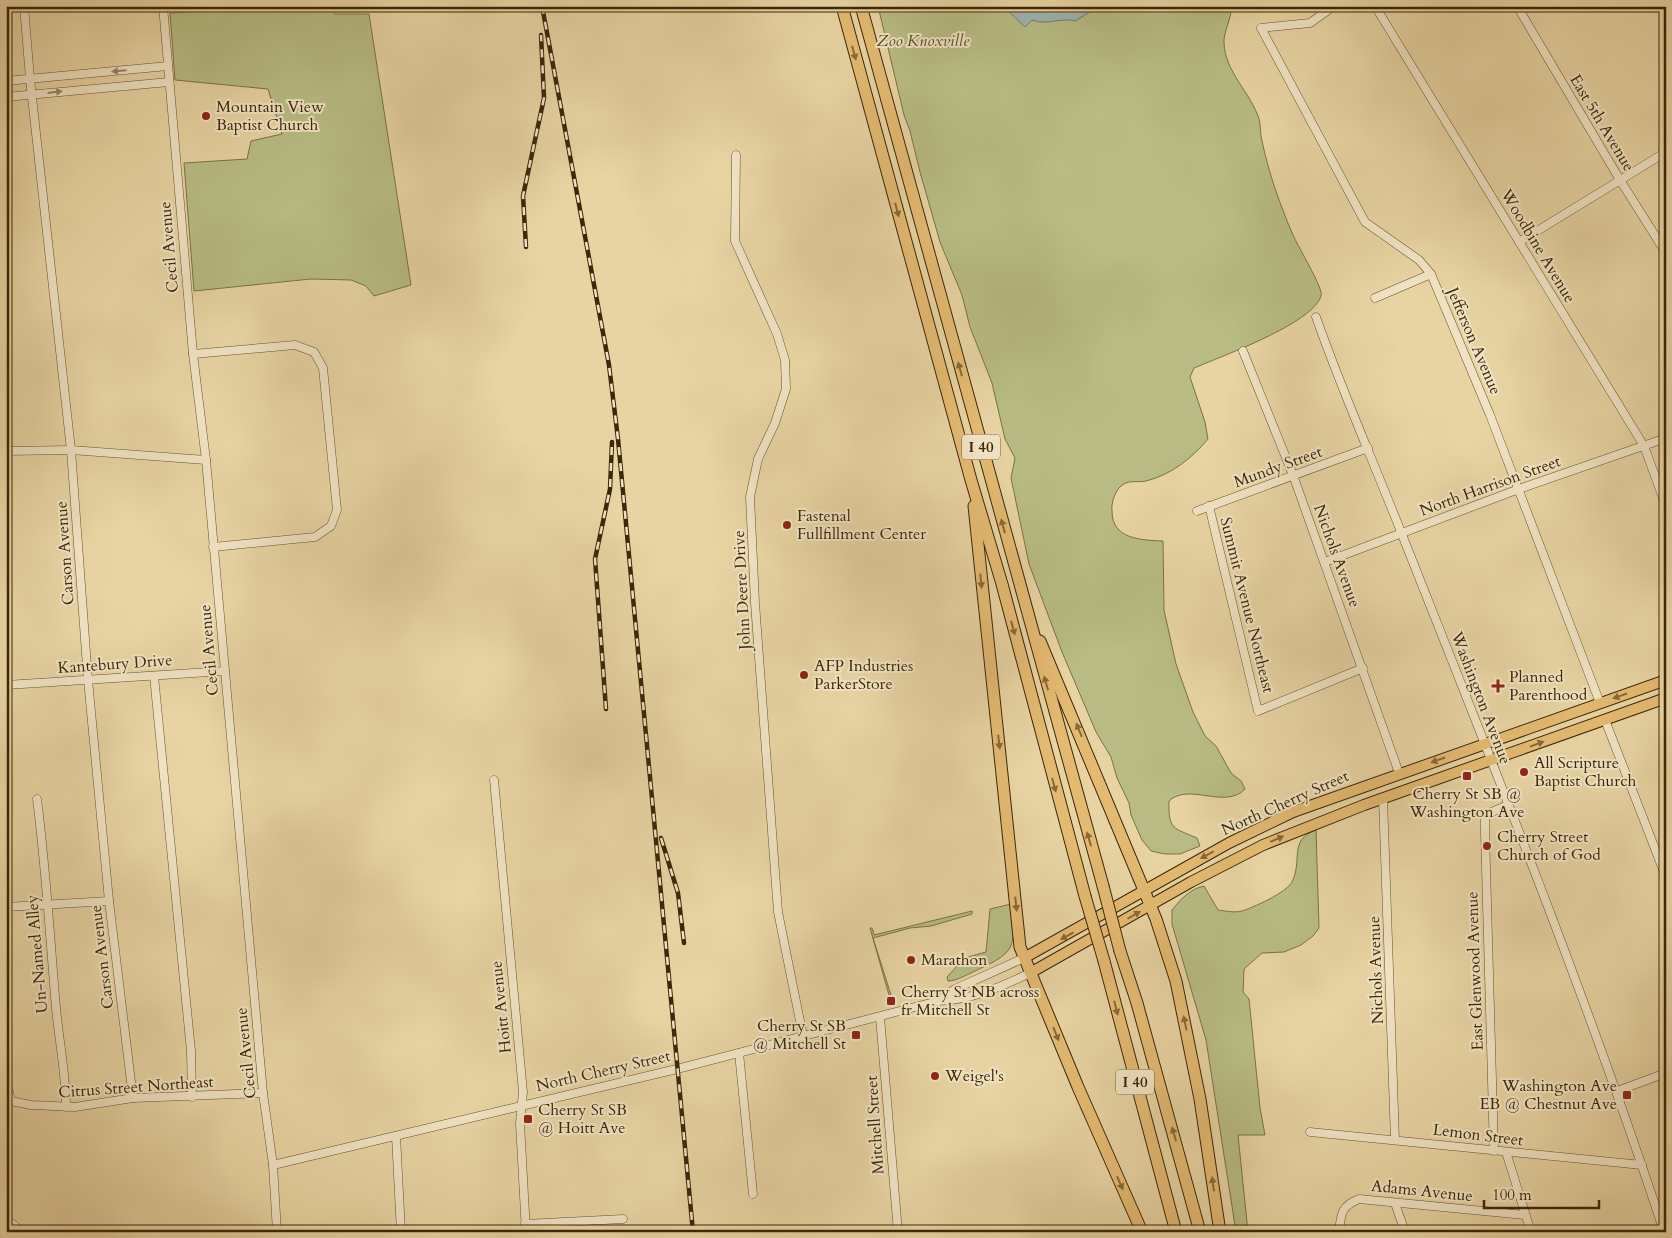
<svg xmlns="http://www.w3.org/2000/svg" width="1672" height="1238" font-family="Cardo,serif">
  <rect width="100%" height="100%" fill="#e8d4a3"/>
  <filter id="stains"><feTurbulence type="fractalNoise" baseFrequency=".004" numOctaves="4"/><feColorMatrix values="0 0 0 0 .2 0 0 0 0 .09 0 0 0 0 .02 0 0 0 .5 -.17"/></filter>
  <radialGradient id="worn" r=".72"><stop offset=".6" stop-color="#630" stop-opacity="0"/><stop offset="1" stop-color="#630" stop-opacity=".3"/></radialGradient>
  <g fill="#b8bc84" stroke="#7a7246">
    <polygon points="203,6 330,6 335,14 369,14 411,285 374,296 366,286 351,280 311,279 194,291 184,163 247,159 251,141 282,134 268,89 175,80 170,13 188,12"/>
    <path d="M878,6H1232C1231,19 1223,34 1224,43C1225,72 1251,93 1259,119C1261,126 1260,134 1262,141C1269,174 1280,205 1293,235C1298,247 1324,289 1321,296C1312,324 1222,356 1194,368L1190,377L1205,422L1208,439C1192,458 1171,475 1146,481C1137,483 1129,479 1121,486C1115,491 1111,503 1112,511C1112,539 1140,540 1163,541L1164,610L1176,664L1193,712L1205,736L1216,746L1231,773L1241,781L1245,789C1225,810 1189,782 1169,801C1168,830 1174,828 1197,838L1200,846L1180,854H1165L1151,851L1142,840L1131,815L1129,803L1117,778L1111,757L1096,732L1062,652L1029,564L1011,478L1015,458L1005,439L992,383L970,327L962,295L940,242L920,172L910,131L904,115Z"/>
    <path d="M1316,830L1319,928L1313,936L1301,945L1284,952L1262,953L1244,969L1243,992L1249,999L1260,1108L1265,1135H1238L1248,1232H1236L1206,1040L1172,924V910C1181,899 1190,889 1204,886L1218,910C1225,911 1235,913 1242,911C1254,907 1286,893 1292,882C1303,860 1288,840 1316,830Z"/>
    <path d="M1011,904C1015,947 1018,951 977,970C968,974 957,981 948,981L947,977L960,963L961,959L986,952L990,909Z"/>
    <polygon points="972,911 972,914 931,926 910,928 873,938 891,995 894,998 891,1002 870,928 872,928 874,935"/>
  </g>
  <path fill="#9cb5b2" stroke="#767c6e" d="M1003,6H1039L1048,9L1053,6H1163L1153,9C1139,2 1131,17 1111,7L1107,10L1090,12L1075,21C1060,17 1047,26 1032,20L1025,27Z"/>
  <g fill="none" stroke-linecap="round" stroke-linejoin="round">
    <defs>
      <g id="minor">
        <polyline points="24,6 30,79 71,450 88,680 109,901 133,1098"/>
        <polyline points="163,6 193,354 206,460 263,1093 273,1165 277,1232"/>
        <polyline points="1334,6 1310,23 1261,28 1365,222 1419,260 1431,274 1490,415 1600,703"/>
        <polyline points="1375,6 1644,446 1666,506"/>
        <polyline points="1517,6 1620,180 1666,253"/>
        <polyline points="6,81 168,66"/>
        <polyline points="6,97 169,82"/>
        <polyline points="736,155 735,241 777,334 785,360 786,389 775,423 758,459 750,497 755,603 778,912 803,1036"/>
        <polyline points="1519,242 1666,152"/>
        <polyline points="1375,298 1431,274"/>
        <path d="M1316,317C1342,391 1374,463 1403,537C1494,767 1587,997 1664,1232"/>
        <polyline points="1243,351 1293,475 1399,773"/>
        <polyline points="193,354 295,345 314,352 323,368 337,510 331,526 315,537 213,547"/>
        <polyline points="6,451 71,450 206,460"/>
        <polyline points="1209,506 1258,711 1363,668"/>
        <polyline points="1197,511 1368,448"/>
        <polyline points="1325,562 1519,489 1666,438"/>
        <polyline points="154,676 191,1051 192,1097"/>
        <polyline points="6,685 225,671"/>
        <polyline points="1605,720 1666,877"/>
        <polyline points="494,780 523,1092 520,1123 526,1232"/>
        <polyline points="1383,798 1395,1140"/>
        <path d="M37,799C46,869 50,938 56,1008C59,1041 66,1074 66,1107"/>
        <polyline points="6,907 109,901"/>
        <polyline points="938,1001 955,989 1024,958"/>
        <polyline points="880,1017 898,1232"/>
        <polyline points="739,1053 753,1194"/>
        <polyline points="6,1079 11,1101 31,1105 75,1107 133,1098 263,1093"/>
        <polyline points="1617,1091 1666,1073"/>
        <polyline points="1310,1132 1642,1165"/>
        <polyline points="396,1136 401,1232"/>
        <polyline points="1494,1151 1485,832 1485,815 1508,805"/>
        <polyline points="1506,1152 1531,1232"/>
        <path d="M273,1165L677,1069L938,1001C971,1000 1001,987 1030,973"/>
        <polyline points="1395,1203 1405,1232"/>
        <polyline points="6,1219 23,1232"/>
        <polyline points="525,1224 623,1219"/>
        <path d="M1339,1232C1341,1214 1341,1206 1359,1199L1525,1215"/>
      </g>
      <g id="major">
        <polyline points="1024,958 1229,843 1293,812 1666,680"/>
        <polyline points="1030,973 1191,882 1263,845 1364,805 1666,698"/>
      </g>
      <g id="highway">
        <polyline points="842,6 971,480 1002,584 1085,896"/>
        <polyline points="861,6 1103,886"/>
        <polyline points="974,506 1020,947 1078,1087 1142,1232"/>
        <polyline points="1040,641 1156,919 1176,981 1200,1099 1220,1232"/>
        <polyline points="1120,951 1137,1003 1200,1232"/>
        <polyline points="1104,961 1176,1232"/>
      </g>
    </defs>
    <use href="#minor" stroke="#67522e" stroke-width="9"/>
    <use href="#major" stroke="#3c2707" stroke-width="12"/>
    <use href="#highway" stroke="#3c2707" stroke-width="13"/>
    <use href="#minor" stroke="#f0e3c3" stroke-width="8"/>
    <use href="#major" stroke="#e4ba72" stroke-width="10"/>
    <use href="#highway" stroke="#e4ba72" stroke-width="11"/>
    <defs>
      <g id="rail">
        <polyline points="542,6 609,365 618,439 693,1232"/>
        <polyline points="526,247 523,196 544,98 541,35"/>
        <polyline points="606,709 595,559 610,489 612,442"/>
        <polyline points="661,838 678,893 684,943"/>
      </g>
    </defs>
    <use href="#rail" stroke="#3c2707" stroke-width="4.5"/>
    <use href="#rail" stroke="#f0e3c3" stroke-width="2.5" stroke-dasharray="8" stroke-linecap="butt"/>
    <defs>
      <g id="highway-bridge">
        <polyline points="1103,886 1120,951"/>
        <polyline points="1085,896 1104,961"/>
      </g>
    </defs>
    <use href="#highway-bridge" stroke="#3c2707" stroke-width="13" stroke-linecap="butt"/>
    <use href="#highway-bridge" stroke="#e4ba72" stroke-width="11"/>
  </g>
  <defs><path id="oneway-solid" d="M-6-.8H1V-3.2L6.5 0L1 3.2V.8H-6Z" transform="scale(1.25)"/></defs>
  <g fill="#886937">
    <use href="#oneway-solid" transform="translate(854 53) rotate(75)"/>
    <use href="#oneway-solid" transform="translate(897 210) rotate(75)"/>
    <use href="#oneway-solid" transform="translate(960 369) rotate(-105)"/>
    <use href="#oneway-solid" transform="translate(1003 526) rotate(-105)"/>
    <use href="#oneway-solid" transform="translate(981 581) rotate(84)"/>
    <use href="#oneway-solid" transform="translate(1013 628) rotate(75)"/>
    <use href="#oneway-solid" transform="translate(1046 683) rotate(-106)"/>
    <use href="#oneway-solid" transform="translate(1620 696) rotate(161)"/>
    <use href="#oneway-solid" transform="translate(1079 730) rotate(-112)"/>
    <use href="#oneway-solid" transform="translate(999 742) rotate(83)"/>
    <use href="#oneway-solid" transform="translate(1537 744) rotate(-20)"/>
    <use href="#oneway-solid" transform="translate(1438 760) rotate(161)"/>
    <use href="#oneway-solid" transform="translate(1054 785) rotate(75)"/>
    <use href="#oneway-solid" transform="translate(1089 839) rotate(-106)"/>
    <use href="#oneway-solid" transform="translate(1277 839) rotate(-23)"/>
    <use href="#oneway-solid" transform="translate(1207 855) rotate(151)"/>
    <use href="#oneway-solid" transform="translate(1016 904) rotate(84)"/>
    <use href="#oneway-solid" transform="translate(1134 915) rotate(-30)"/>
    <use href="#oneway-solid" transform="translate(1067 936) rotate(151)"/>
    <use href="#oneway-solid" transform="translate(1116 1008) rotate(76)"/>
    <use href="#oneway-solid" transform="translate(1185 1023) rotate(-102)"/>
    <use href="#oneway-solid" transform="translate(1056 1034) rotate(68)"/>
    <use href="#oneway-solid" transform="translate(1174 1134) rotate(-106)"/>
    <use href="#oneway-solid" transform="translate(1120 1183) rotate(66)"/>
    <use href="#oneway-solid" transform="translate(1213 1184) rotate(-98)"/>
  </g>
  <g fill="#968565">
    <use href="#oneway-solid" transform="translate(119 71) rotate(175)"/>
    <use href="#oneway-solid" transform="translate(55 92) rotate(-7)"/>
  </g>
  <g fill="#8f2418" stroke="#f0e3c3" stroke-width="2">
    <circle cx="206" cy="116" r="5"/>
    <circle cx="787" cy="525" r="5"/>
    <circle cx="804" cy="675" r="5"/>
    <path d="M1495.5 678.5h5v5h5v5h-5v5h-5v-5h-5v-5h5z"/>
    <circle cx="1524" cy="772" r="5"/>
    <rect x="1462" y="771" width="10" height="10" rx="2.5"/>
    <circle cx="1487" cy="846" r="5"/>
    <circle cx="911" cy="960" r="5"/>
    <rect x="886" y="996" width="10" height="10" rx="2.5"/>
    <rect x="851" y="1030" width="10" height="10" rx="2.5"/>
    <circle cx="935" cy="1076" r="5"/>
    <rect x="1622" y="1090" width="10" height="10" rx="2.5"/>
    <rect x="523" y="1114" width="10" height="10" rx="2.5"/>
  </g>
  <g text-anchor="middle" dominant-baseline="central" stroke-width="4" stroke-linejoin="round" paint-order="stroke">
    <g fill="#f0e3c3" stroke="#725f3f" stroke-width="1">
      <rect x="962" y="434.5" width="38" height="25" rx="4"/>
      <rect x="1116" y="1069.5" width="38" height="25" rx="4"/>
    </g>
    <g font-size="15" font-weight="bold" fill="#3c2707">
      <text x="981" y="447">I 40</text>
      <text x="1135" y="1082">I 40</text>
    </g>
    <g font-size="16" font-style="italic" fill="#5b4c26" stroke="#f0e3c3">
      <text x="923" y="41">Zoo Knoxville</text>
    </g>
    <g font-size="16" fill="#3c2707" stroke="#f0e3c3" text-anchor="start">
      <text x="216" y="107">Mountain View<tspan x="216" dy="18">Baptist Church</tspan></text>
      <text x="797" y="516">Fastenal<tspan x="797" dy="18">Fullfillment Center</tspan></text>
      <text x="814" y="666">AFP Industries<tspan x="814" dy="18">ParkerStore</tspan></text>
      <text x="1509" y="677">Planned<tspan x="1509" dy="18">Parenthood</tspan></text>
      <text x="1534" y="763">All Scripture<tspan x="1534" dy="18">Baptist Church</tspan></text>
      <text x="1467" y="794" text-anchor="middle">Cherry St SB @<tspan x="1467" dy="18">Washington Ave</tspan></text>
      <text x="1497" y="837">Cherry Street<tspan x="1497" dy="18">Church of God</tspan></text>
      <text x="921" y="960">Marathon</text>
      <text x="901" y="992">Cherry St NB across<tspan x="901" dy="18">fr Mitchell St</tspan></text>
      <text x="846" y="1026" text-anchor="end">Cherry St SB<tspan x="846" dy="18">@ Mitchell St</tspan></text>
      <text x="945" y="1076">Weigel's</text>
      <text x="1617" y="1086" text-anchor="end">Washington Ave<tspan x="1617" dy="18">EB @ Chestnut Ave</tspan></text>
      <text x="538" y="1110">Cherry St SB<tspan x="538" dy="18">@ Hoitt Ave</tspan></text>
    </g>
    <g font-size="16" fill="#3c2707" stroke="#f0e3c3">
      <text transform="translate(1602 123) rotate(59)">East 5th Avenue</text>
      <text transform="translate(1538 246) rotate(59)">Woodbine Avenue</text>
      <text transform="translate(169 247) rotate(-95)">Cecil Avenue</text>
      <text transform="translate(1474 341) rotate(67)">Jefferson Avenue</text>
      <text transform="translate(1278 467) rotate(-20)">Mundy Street</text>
      <text transform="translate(1490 486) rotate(-20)">North Harrison Street</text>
      <text transform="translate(65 553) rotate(-94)">Carson Avenue</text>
      <text transform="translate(1337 556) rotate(70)">Nichols Avenue</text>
      <text transform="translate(742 590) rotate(-93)">John Deere Drive</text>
      <text transform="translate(1247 605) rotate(76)">Summit Avenue Northeast</text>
      <text transform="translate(209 650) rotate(-95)">Cecil Avenue</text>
      <text transform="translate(115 664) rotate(-4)">Kantebury Drive</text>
      <text transform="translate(1481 698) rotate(69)">Washington Avenue</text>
      <text transform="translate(1285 803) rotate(-24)">North Cherry Street</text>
      <text transform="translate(37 954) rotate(-95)">Un-Named Alley</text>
      <text transform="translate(102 957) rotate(-97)">Carson Avenue</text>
      <text transform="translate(1376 970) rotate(-92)">Nichols Avenue</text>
      <text transform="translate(1475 971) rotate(-92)">East Glenwood Avenue</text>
      <text transform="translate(501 1007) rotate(-96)">Hoitt Avenue</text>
      <text transform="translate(246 1053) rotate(-96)">Cecil Avenue</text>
      <text transform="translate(603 1071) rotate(-13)">North Cherry Street</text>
      <text transform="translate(136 1087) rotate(-4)">Citrus Street Northeast</text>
      <text transform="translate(875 1125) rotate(-94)">Mitchell Street</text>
      <text transform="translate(1478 1135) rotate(7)">Lemon Street</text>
      <text transform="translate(1422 1191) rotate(6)">Adams Avenue</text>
    </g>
  </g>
  <rect width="1672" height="1238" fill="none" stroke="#e8d4a3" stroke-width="25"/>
  <rect x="8" y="8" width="1657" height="1223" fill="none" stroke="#3c2707" stroke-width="2.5"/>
  <rect x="12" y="12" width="1647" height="1213" fill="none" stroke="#3c2707"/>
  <path d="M1484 1200v8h115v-8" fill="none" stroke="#3c2707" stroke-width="2.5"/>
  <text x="1492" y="1200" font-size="15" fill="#3c2707" stroke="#f0e3c3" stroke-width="4" paint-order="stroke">100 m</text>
  <rect width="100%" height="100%" filter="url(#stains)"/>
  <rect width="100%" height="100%" fill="url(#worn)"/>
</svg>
